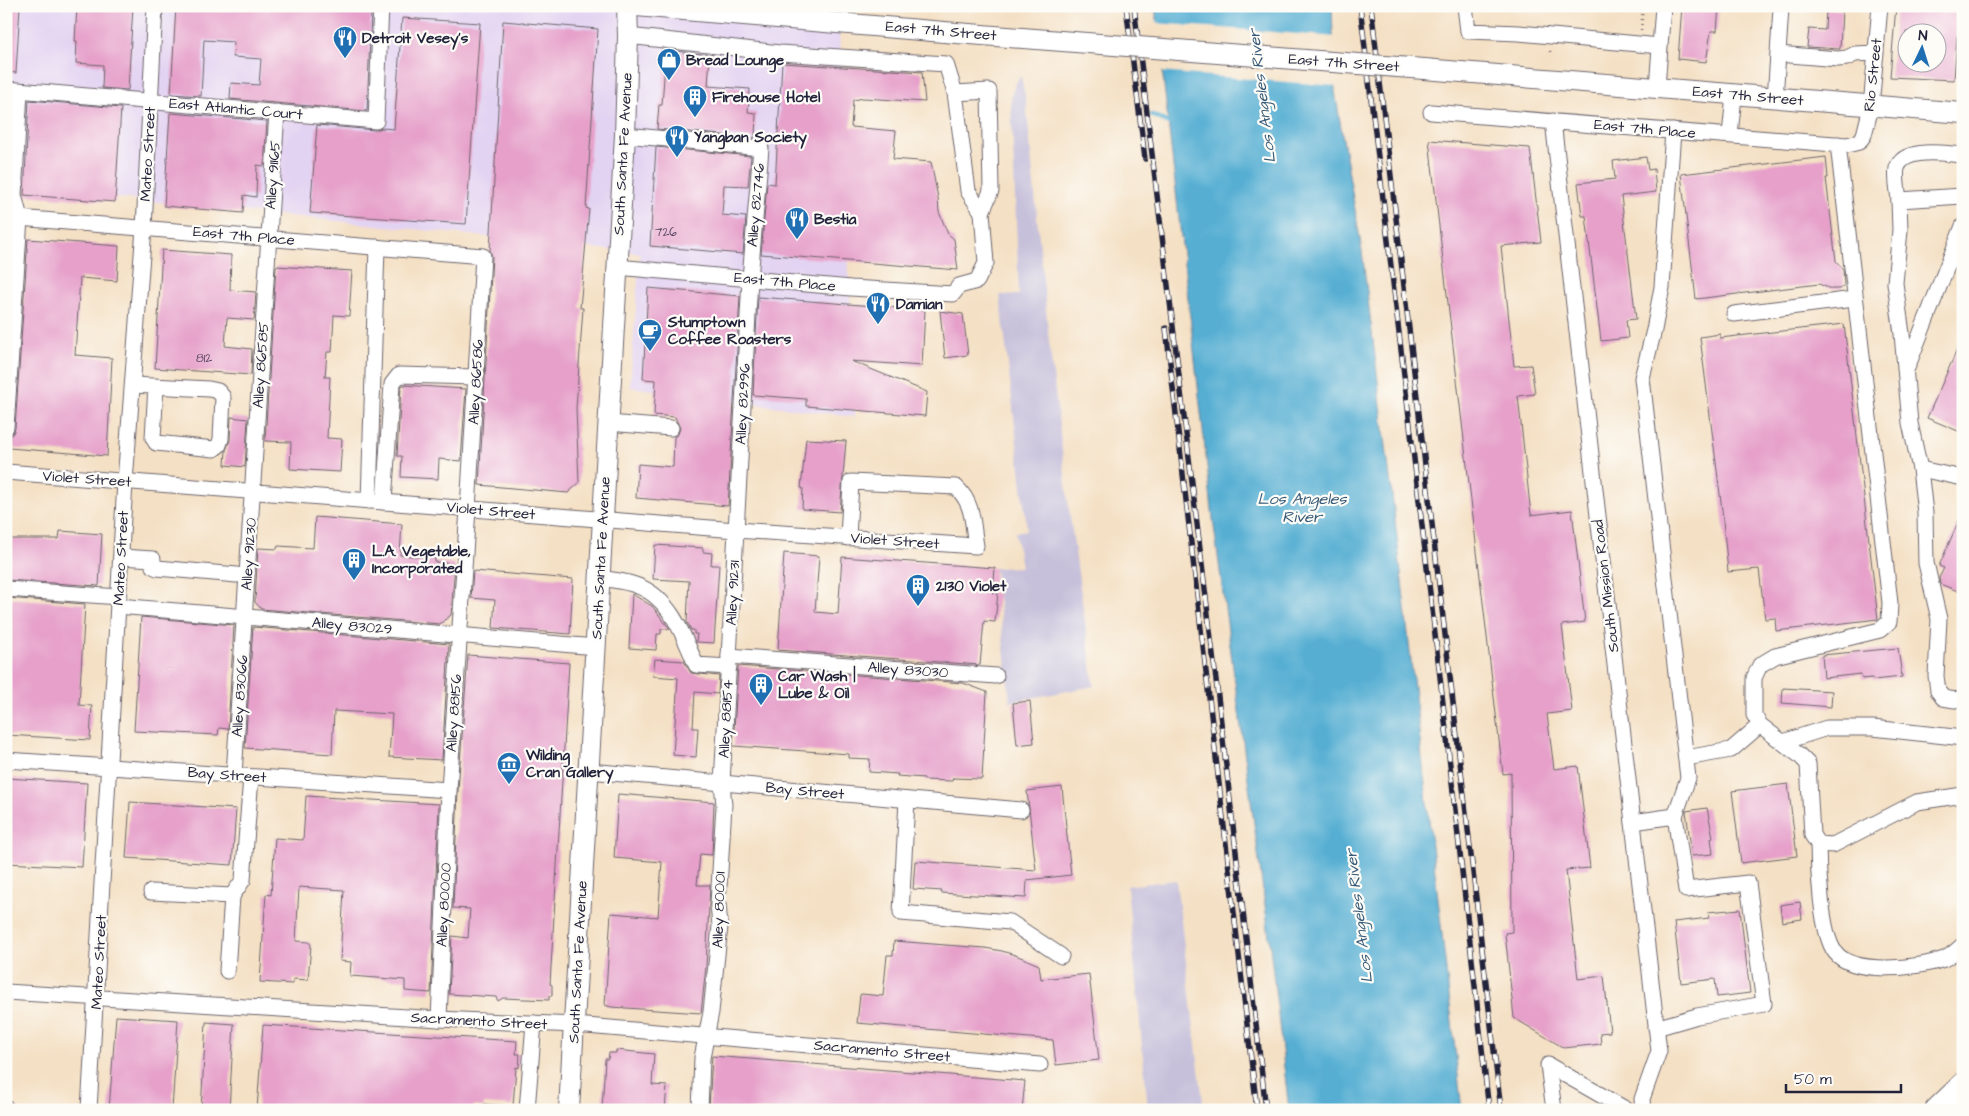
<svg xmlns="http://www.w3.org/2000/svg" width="1969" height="1116" font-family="'Architects Daughter',sans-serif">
  <rect width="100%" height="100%" fill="#fdfcf7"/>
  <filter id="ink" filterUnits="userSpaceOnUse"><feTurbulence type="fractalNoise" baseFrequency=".02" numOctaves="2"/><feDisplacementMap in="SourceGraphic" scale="10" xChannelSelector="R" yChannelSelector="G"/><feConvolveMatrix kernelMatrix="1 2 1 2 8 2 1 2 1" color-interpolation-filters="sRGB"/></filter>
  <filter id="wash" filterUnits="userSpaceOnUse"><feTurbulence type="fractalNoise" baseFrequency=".0096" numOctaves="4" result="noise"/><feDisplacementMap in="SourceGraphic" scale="20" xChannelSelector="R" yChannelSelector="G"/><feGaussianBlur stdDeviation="1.12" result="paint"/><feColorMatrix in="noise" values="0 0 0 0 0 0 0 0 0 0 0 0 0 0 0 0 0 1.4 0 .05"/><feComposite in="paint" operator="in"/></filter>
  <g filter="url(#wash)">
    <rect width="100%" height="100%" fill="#f4e0c4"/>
    <polygon fill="#e3d3f2" points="6,6 838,6 855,417 630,387 640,253 6,186"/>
    <g fill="#c6c0da">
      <polygon points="1021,76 1026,102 1049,341 1069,509 1094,686 1010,702 995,568 1021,567 1015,532 1027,530 1000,295 1019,295 1011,97 1015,84"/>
      <polygon points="1176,880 1204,1110 1148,1110 1127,886"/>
    </g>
    <polygon fill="#56afd3" stroke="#3c6887" points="1155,6 1332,6 1335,92 1362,251 1394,511 1462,1110 1289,1110 1267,920 1213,519"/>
    <polygon fill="#f4e0c4" points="1155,23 1337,37 1337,86 1160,72"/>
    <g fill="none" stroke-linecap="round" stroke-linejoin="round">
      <polyline stroke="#56afd3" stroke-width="4.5" points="1152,115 1171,124"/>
    </g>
    <g id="blocks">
      <g fill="#e6a0ca" fill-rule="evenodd">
        <polygon points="6,6 20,6 16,73 6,72"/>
        <polygon points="77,6 133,6 128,90 102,88 103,65 76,63 77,41 75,41"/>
        <polygon points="176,6 300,6 371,12 367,111 230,99 231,83 259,85 261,59 233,57 234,42 204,40 201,96 171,94"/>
        <polygon points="1682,6 1719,6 1717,31 1711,31 1706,62 1678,59"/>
        <path d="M1896,6H1963V37L1957,36L1954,80L1890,77ZM1906,32H1936V62H1906Z"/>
        <polygon points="1826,9 1842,10 1840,49 1807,47 1809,29 1825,30"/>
        <polygon points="402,18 480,23 466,224 310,213 317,125 375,130 382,128 394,129"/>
        <polygon points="503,21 598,29 586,208 589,209 580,308 583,308 576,408 579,483 568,493 479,485 492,257 490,250"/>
        <polygon points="666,50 710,55 708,86 750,89 748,112 756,113 755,138 657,129 659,105 662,105"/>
        <polygon points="782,63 922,72 925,102 864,98 853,100 851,127 896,131 893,159 931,162 938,198 939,212 948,234 954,239 958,270 761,254 767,183 775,184"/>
        <polygon points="29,100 121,108 115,202 24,195"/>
        <polygon points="170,113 267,121 264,166 257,165 256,197 244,195 243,213 164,206"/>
        <polygon points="1429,140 1530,148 1541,242 1501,246 1514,366 1531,365 1535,394 1518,396 1531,515 1572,510 1585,622 1562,625 1572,711 1547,714 1554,769 1578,766 1590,868 1566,870 1578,979 1604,976 1610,1032 1600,1033 1601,1044 1564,1048 1514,1018 1505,933 1512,932 1511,773 1503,774"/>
        <polygon points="656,147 751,156 748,186 724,185 722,215 746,217 743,254 650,246"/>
        <polygon points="1646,157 1648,170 1654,169 1656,192 1621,196 1636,319 1626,320 1628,338 1601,341 1586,216 1582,216 1578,183 1615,179 1613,161"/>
        <polygon points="1826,157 1828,178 1826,178 1836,261 1843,269 1844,286 1840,289 1831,289 1819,284 1696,299 1681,174"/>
        <polygon points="6,237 9,238 6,283"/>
        <polygon points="28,239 119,246 117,281 80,278 75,355 112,358 107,456 9,448 10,436 13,433 15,428"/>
        <polygon points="162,250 231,255 230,290 256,292 254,320 227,318 225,346 252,349 251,375 155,368"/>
        <polygon points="276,266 352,271 349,316 334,315 332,352 327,352 325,377 330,377 327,438 342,439 340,472 290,469 291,442 265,441"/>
        <polygon points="648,288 740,296 728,506 636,498 638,464 673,467 674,437 678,434 680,428 675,417 654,415 656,380 643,379"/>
        <polygon points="758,297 925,310 922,366 851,361 927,392 925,416 806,406 806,399 753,395"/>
        <polygon points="940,311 963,314 968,355 945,358"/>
        <polygon points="1844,324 1878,619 1776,631 1775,618 1765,619 1759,569 1728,572 1722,510 1700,337 1720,334 1720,338"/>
        <polygon points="1963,336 1963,433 1927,418"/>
        <polygon points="403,385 466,389 461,461 439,459 438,479 401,477 402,456 397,456 401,387"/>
        <polygon points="231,417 248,419 245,467 225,465 226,450 230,440"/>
        <polygon points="806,439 846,441 840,512 802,509 803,488 801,488"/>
        <polygon points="1963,511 1963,593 1940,584 1939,578 1944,568 1939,566"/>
        <polygon points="315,517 402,524 400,555 435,558 435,562 455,564 451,615 440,624 261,609 255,602 258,548 277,549 278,546 313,548"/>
        <polygon points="60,531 102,534 99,586 6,580 6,539 59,539"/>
        <polygon points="655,545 703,548 703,552 712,553 711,565 719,565 714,643 696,642 697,634 694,634 694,630 691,630 687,622 689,581 653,579"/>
        <polygon points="784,553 819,556 815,612 838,614 842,557 995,568 993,593 998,593 995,622 984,621 980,665 778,650"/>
        <polygon points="473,571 573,579 570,634 493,628 495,600 471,598"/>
        <polygon points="632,594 652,606 670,629 661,629 661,634 657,634 656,650 629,648"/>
        <polygon points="6,598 85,604 79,705 92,706 90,740 6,735"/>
        <polygon points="141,617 234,625 228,729 219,728 218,735 134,731"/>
        <polygon points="253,627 449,644 442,760 389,757 392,714 334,711 332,754 245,748"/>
        <polygon points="1898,648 1902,677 1873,680 1872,678 1862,679 1861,674 1824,678 1822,655"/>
        <polygon points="468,655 569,663 550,984 552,985 552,996 549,996 549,1000 503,998 498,1001 496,997 449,994 452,936 468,938 470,909 453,908 458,791"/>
        <polygon points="655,659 684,661 691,673 719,676 718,694 695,692 693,728 698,728 696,757 673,755 678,678 653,676"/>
        <polygon points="738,666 963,683 987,692 982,779 953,778 952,781 924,780 924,778 897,776 898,774 869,772 870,759 849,758 849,754 733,746"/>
        <polygon points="1783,688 1832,691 1831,707 1782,703"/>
        <polygon points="1030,701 1034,743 1017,745 1013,703"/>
        <polygon points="6,778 87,783 82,867 6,863"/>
        <polygon points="1788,784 1797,856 1741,863 1732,791"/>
        <polygon points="1062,787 1071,875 1027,880 1026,898 941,893 942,891 913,889 915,861 1036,870 1027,791"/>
        <polygon points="618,794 714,802 712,855 700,854 697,885 710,885 706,966 701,1013 611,1007 605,1005 611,913 658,917 662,862 614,858"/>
        <polygon points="306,796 439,804 431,993 405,991 405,980 350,976 351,962 340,961 344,890 299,887 296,941 309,942 311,945 308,980 293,979 293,984 260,982 266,894 271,895 275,838 303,840"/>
        <polygon points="130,802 236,809 232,865 126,858"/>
        <polygon points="1707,808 1713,837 1711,838 1713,854 1692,856 1686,811"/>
        <polygon points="1800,902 1802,919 1782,922 1780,905"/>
        <polygon points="1740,909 1750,993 1717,997 1715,979 1681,983 1674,922 1709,918 1708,912"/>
        <polygon points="894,941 985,948 1002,951 1018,956 1039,965 1041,979 1089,974 1099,1060 1056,1065 1053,1040 857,1023 860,995 861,994 883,996 887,955 893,955"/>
        <polygon points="116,1016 178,1020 172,1110 109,1110"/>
        <polygon points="206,1022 234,1024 229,1110 201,1110"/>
        <polygon points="263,1025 517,1041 516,1054 520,1054 519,1068 516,1067 513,1106 484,1104 484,1107 473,1106 473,1110 257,1110"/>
        <polygon points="616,1050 654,1054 652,1085 667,1086 665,1110 602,1110 605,1059 608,1059 609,1053 616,1053"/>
        <polygon points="712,1056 1025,1081 1022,1110 709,1110"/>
      </g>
    </g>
  </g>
  <g filter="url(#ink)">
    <use href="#blocks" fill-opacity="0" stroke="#6c646b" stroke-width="1"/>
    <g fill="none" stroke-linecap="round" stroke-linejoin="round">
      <defs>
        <g id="minor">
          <polyline points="1465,6 1468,31 1519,33 1660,46"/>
          <polyline points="628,36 780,53 946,64 955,93 968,191 982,212"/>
          <polyline points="1778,54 1838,59 1847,58 1855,54 1876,53"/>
          <polyline points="1657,88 1663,6"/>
          <polyline points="6,89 376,121 381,6"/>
          <polyline points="1775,99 1781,8"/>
          <polyline points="1431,112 1847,145 1859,142 1864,135 1871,107 1880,6"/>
          <polyline points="1553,121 1659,1051 1642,1099 1643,1110"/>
          <polyline points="625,135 761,148 750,279 722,783 724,805 718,904 720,926 711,1012 702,1058 700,1110"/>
          <polyline points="1730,135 1734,96"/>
          <polyline points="1838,144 1890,603 1889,622 1880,630 1775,656 1760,665 1754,678 1754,715 1760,725 1799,755 1808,764 1812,835 1818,844 1833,845 1917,802 1963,795"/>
          <polyline points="1963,196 1899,200 1900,230 1895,283 1902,334 1910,423 1920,469 1963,478"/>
          <path d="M1899,200C1898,190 1895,177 1897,168C1904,146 1946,154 1963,155"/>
          <polyline points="6,217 483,256 468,509 449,790 439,1019"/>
          <polyline points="617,267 851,288 953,294 959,286 977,281 986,263 982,212 991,191 989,91 955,93"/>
          <polyline points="1734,314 1854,299"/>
          <polyline points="1907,368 1963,226"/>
          <polyline points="133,385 209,389 218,391 223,397 221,439 219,445 214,449 156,443 153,438 156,386"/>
          <polyline points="608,423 671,428"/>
          <polyline points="6,427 20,218 14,195 20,91"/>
          <polyline points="1920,469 1925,513 1926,563 1939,619 1936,676 1938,691 1943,698 1955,700 1963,698"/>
          <path d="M6,472L736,530L976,546C972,522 974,504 956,487L851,482L848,538"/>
          <polyline points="369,501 377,247"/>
          <polyline points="384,502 392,384 399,375 476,377"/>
          <polyline points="121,557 153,559 153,566 157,568 237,575"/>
          <path d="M600,578C612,580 627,581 638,586C670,598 684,636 696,665L729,667"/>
          <polyline points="6,589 119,597"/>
          <polyline points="118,606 596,647"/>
          <polyline points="729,656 996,676"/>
          <polyline points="1783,742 1827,728 1873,728 1963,738"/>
          <polyline points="1686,758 1731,750 1760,725"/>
          <polyline points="6,760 449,790"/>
          <polyline points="589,771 1021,810"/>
          <polyline points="234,775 277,112"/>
          <polyline points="907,800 901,913 1010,922 1061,956"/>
          <polyline points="1633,822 1675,816"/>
          <path d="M1818,844C1818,868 1821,934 1835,952C1853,976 1920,968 1944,959C1951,956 1957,950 1963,945"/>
          <polyline points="151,892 232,896 243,880 251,777"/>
          <polyline points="227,971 232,896"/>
          <polyline points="6,992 439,1019 575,1025 1040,1065"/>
          <polyline points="1656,1028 1697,1016 1764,1004 1748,883 1686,890 1675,816 1688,778 1642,378 1654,330 1662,287 1673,131"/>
          <polyline points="6,1108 7,1110"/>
          <polyline points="89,1110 125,482 144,228 155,6"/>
          <polyline points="527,1110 534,1023"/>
          <polyline points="1554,1110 1548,1065 1627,1110"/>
        </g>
        <g id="major">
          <polyline points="636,6 944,32"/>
          <polyline points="1424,69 1963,113"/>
          <polyline points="569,1110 625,135 628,36 627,6"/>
        </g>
        <polyline id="highway" points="1936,1110 1963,1084"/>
      </defs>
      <use href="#minor" stroke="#6c646b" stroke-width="17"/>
      <use href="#major" stroke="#6c646b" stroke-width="22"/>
      <use href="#highway" stroke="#6c646b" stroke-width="24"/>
      <g stroke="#6c646b" stroke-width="2.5" stroke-dasharray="1 4" stroke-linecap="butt">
        <polyline points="1641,30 1643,6"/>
        <polyline points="1550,51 1551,56"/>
      </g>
      <use href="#minor" stroke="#fff" stroke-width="15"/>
      <use href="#major" stroke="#fff" stroke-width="20"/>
      <use href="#highway" stroke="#fff" stroke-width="22"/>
      <defs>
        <g id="rail">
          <polyline points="1126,6 1145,159"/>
          <polyline points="1134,6 1217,688 1266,1110"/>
          <polyline points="1360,6 1439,668 1489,1110"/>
          <polyline points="1371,6 1501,1110"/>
          <polyline points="1166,328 1257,1110"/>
        </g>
      </defs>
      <use href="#rail" stroke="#22223b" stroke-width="5.5"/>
      <use href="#rail" stroke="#fdfcf7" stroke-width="4" stroke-dasharray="11" stroke-linecap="butt"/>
      <defs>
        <polyline id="major-bridge" points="944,32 1424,69"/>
      </defs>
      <use href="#major-bridge" stroke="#6c646b" stroke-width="22" stroke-linecap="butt"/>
      <use href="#major-bridge" stroke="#fff" stroke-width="20"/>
    </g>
  </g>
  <defs>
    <symbol id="restaurant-pin" viewBox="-11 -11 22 30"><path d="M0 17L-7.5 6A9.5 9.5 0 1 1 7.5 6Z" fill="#1f6fb2" stroke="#fdfcf7"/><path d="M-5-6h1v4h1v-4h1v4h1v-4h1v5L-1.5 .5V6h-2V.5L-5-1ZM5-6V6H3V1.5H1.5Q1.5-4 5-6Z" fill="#fff"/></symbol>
    <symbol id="shop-pin" viewBox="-11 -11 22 30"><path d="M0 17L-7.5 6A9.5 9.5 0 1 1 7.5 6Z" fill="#1f6fb2" stroke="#fdfcf7"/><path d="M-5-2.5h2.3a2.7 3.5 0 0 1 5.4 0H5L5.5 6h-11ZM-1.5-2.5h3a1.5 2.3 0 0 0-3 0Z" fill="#fff"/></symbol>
    <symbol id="building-pin" viewBox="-11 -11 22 30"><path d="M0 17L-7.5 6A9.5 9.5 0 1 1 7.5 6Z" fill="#1f6fb2" stroke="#fdfcf7"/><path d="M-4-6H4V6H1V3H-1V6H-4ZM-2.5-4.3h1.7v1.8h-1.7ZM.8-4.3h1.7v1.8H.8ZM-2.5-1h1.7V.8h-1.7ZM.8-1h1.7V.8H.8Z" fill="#fff"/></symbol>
    <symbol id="cafe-pin" viewBox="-11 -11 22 30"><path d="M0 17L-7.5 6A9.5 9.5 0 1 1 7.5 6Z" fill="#1f6fb2" stroke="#fdfcf7"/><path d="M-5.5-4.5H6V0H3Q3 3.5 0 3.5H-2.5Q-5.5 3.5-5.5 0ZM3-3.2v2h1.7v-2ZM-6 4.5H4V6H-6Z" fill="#fff"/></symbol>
    <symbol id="museum-pin" viewBox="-11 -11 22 30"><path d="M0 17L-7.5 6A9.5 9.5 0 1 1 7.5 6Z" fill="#1f6fb2" stroke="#fdfcf7"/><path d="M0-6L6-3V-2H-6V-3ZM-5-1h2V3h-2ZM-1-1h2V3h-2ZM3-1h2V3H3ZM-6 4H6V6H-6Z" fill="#fff"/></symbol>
  </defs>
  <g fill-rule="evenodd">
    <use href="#restaurant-pin" x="331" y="24" width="28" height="38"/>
    <use href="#shop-pin" x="655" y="46" width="28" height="38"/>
    <use href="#building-pin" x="681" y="83" width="28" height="38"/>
    <use href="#restaurant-pin" x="663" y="123" width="28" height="38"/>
    <use href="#restaurant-pin" x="783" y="205" width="28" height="38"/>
    <use href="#restaurant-pin" x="864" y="290" width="28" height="38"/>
    <use href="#cafe-pin" x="636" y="317" width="28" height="38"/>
    <use href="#building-pin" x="340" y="546" width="28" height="38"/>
    <use href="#building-pin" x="904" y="572" width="28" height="38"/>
    <use href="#building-pin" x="747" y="671" width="28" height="38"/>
    <use href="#museum-pin" x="495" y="750" width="28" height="38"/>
  </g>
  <g text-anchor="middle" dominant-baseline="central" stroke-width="4.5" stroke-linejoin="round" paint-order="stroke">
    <g font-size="12" fill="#53425f">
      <text x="666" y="232">726</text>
      <text x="204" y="358">812</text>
    </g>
    <g font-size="15" fill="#22223b" stroke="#fdfcf7">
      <text transform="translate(941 31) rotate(5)">East 7th Street</text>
      <text transform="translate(1344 63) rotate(4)">East 7th Street</text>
      <text transform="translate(1873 75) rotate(-84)">Rio Street</text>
      <text transform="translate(1748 96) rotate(5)">East 7th Street</text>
      <text transform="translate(236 109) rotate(5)">East Atlantic Court</text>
      <text transform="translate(1645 129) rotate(5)">East 7th Place</text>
      <text transform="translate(148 154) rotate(-87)">Mateo Street</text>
      <text transform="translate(623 154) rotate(-87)">South Santa Fe Avenue</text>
      <text transform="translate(273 175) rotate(-86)">Alley 91165</text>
      <text transform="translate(756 205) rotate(-85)">Alley 82746</text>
      <text transform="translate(244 236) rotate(5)">East 7th Place</text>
      <text transform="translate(785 282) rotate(5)">East 7th Place</text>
      <text transform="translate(261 365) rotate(-86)">Alley 86585</text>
      <text transform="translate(476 382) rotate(-87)">Alley 86586</text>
      <text transform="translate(743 404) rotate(-87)">Alley 82996</text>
      <text transform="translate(87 479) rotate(4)">Violet Street</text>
      <text transform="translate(491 511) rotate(5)">Violet Street</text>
      <text transform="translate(895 541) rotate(4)">Violet Street</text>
      <text transform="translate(249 554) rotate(-86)">Alley 91230</text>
      <text transform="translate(121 558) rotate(-87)">Mateo Street</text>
      <text transform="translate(601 558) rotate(-87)">South Santa Fe Avenue</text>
      <text transform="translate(1606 586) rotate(-97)">South Mission Road</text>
      <text transform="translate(733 593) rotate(-87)">Alley 91231</text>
      <text transform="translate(352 626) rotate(5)">Alley 83029</text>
      <text transform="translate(908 670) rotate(4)">Alley 83030</text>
      <text transform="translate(240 696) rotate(-86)">Alley 83066</text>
      <text transform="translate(454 713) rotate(-86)">Alley 88156</text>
      <text transform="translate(726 719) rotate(-87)">Alley 88154</text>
      <text transform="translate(227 775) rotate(4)">Bay Street</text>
      <text transform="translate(805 791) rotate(5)">Bay Street</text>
      <text transform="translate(444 905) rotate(-87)">Alley 80000</text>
      <text transform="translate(719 910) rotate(-88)">Alley 80001</text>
      <text transform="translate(99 962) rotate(-87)">Mateo Street</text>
      <text transform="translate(578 962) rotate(-87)">South Santa Fe Avenue</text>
      <text transform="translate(479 1021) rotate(3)">Sacramento Street</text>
      <text transform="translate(882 1051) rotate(5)">Sacramento Street</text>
    </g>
    <g font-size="15" font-weight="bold" fill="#22223b" stroke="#fdfcf7" text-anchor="start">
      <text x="362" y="38">Detroit Vesey's</text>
      <text x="686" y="60">Bread Lounge</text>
      <text x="712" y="97">Firehouse Hotel</text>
      <text x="694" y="137">Yangban Society</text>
      <text x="814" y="219">Bestia</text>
      <text x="896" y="304">Damian</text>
      <text x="668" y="322">Stumptown<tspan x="668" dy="17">Coffee Roasters</tspan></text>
      <text x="372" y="551">L.A. Vegetable,<tspan x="372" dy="17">Incorporated</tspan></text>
      <text x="936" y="586">2130 Violet</text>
      <text x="778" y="676">Car Wash |<tspan x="778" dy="17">Lube &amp; Oil</tspan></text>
      <text x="526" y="755">Wilding<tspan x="526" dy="17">Cran Gallery</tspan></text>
    </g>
    <g font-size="16" font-style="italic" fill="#375a78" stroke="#fdfcf7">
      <text transform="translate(1262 96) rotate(-97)">Los Angeles River</text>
      <text x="1302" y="499">Los Angeles<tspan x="1302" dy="18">River</tspan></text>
      <text transform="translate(1359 916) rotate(-97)">Los Angeles River</text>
    </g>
  </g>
  <rect width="1969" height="1116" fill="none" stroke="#fdfcf7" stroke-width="25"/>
  <g transform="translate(1922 48) rotate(4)"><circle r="24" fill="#fdfcf7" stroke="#a5a5ac"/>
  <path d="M0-4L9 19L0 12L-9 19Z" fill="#1f6fb2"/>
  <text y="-8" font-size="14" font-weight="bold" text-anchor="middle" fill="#22223b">N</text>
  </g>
  <path d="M1786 1084v8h115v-8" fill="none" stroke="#22223b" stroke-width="2.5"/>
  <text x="1794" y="1084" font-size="15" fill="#22223b" stroke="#fdfcf7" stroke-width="4" paint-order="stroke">50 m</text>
</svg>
